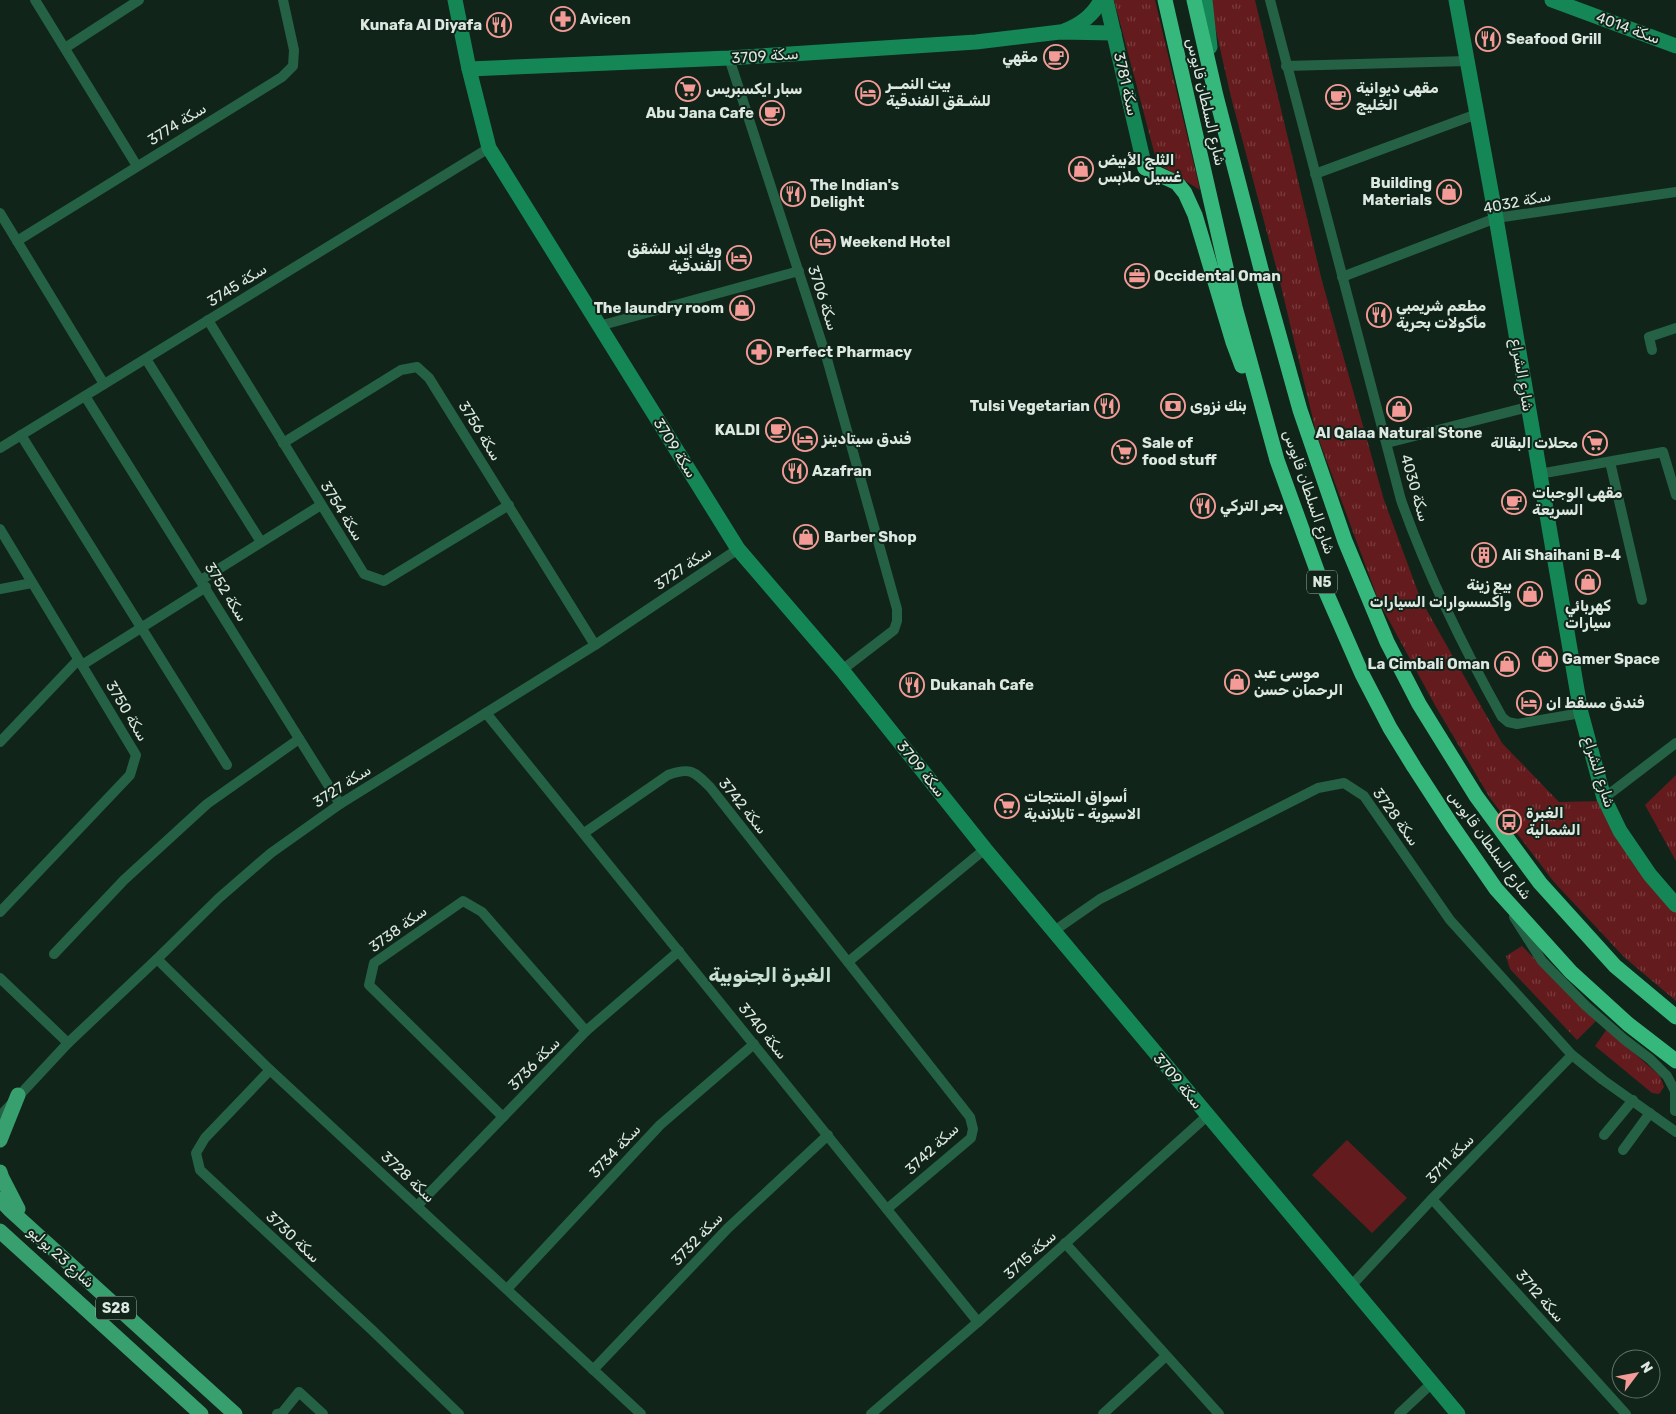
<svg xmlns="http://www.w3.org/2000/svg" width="1676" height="1414" font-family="Rubik,Cairo,sans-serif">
  <defs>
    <pattern id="grass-tufts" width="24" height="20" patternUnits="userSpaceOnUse" patternTransform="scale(1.25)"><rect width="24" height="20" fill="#641b1d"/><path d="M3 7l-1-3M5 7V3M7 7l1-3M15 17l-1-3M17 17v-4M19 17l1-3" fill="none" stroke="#7a3c3e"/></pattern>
  </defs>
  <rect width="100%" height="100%" fill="#102419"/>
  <g fill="url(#grass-tufts)">
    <polygon points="1114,0 1155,0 1200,190 1157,163"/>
    <polygon points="1209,0 1255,0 1322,281 1384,500 1421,600 1502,743 1559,802 1601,801 1676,910 1676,1001 1624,957 1554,882 1490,798 1436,707 1379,602 1316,432 1279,278 1231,97"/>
    <polygon points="1676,775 1676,861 1645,805"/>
    <polygon points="1522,946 1596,1021 1577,1040 1510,969 1506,956"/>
    <polygon points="1607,1029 1660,1076 1664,1087 1659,1094 1652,1093 1595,1046"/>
  </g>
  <polygon fill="#641b1d" points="1347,1140 1407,1198 1372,1233 1312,1175"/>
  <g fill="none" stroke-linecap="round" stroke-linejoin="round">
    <g stroke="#256144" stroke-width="10">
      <polyline points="35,0 137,166"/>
      <path d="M1270,0L1401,500C1428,576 1463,647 1502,717L1508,722L1517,724L1581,713"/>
      <polyline points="65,48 139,0"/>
      <polyline points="729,58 827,359 897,609 897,621 894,630 842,670"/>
      <polyline points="1286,66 1467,61"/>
      <polyline points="1315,174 1477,114"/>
      <polyline points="0,213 104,384"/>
      <polyline points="17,241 282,77 293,66 294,50 283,0"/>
      <polyline points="1342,277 1496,218 1676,192"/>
      <polyline points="208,320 364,574 384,581 509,505"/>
      <polyline points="599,326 799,271"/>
      <polyline points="1652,350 1649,337 1676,328"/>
      <polyline points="146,359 261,542"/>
      <polyline points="85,396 340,804"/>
      <polyline points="21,435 227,765"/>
      <polyline points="283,443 401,370 417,367 429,378 595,645"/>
      <polyline points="1387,443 1528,407"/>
      <polyline points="0,448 489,148"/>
      <polyline points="1610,462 1642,600"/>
      <polyline points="1539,474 1663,452 1676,495"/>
      <polyline points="0,529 136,755 130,775 0,912"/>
      <polyline points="201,580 321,505"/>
      <polyline points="0,589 32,583"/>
      <polyline points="82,665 206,587"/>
      <polyline points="486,713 978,1322"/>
      <polyline points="0,742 78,660"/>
      <polyline points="1604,798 1676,743"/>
      <path d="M584,833L668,775C690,767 694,771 710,787L970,1117L973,1129L971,1138L887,1209"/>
      <polyline points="1514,917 1542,961 1586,1006 1625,1040 1650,1059 1667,1076 1675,1091 1675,1111"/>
      <polyline points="1054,931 1100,899 1318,788 1344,783 1364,796 1450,920 1572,1055 1603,1080 1676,1132"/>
      <polyline points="54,954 124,880 207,804 299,739"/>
      <polyline points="157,959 270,1070 641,1414"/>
      <polyline points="848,962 985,849"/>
      <polyline points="0,978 68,1043"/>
      <polyline points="270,1070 205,1138 196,1153 200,1170 372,1330 459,1414"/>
      <polyline points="0,1116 68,1043 157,959 219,898 271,853 340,804 595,645 738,549"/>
      <polyline points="503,1117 369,985 374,963 463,901 482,912 586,1031"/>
      <polyline points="1604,1135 1633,1100"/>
      <polyline points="1623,1150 1650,1113"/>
      <polyline points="1432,1199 1626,1414"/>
      <polyline points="417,1206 586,1031 679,951"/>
      <polyline points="1065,1243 1219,1414"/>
      <polyline points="1351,1286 1432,1199 1572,1055"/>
      <polyline points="507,1289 660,1125 754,1044"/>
      <polyline points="593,1370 728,1228 828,1135"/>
      <polyline points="277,1414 282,1413 299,1392 323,1414"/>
      <polyline points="871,1414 978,1322 1207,1116"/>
      <polyline points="1103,1414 1166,1356"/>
      <polyline points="1399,1414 1432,1383"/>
    </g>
    <g stroke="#158757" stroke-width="15">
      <polyline points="455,0 469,69 489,148 738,549 842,670 985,849 1458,1414"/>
      <polyline points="1106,0 1145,168"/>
      <polyline points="1205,0 1210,47"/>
      <polyline points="1456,0 1496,218 1581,713 1604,798 1620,831 1650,875 1676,905"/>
      <polyline points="1552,0 1676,46"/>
      <path d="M1064,31C1080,25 1093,16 1101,0"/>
      <polyline points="469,69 729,58 976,42 1060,32 1114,33"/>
    </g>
    <g stroke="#389f6e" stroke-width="15">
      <polyline points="0,1140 18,1095"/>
      <polyline points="0,1172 2,1178 18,1209"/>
      <polyline points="0,1199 10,1210 235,1414"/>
      <polyline points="0,1231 201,1414"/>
    </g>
    <g stroke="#36b87d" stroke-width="15">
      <polyline points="1165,0 1235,307 1277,460 1319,576 1362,674 1390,728 1414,767 1451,824 1496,889 1571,972 1628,1024 1676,1061"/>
      <polyline points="1194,0 1216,96 1267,292 1300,410 1345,541 1387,642 1419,704 1476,796 1540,883 1615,966 1676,1017"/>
      <polyline points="1145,168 1177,183 1185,193 1195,215 1233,342 1242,366"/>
    </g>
  </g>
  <defs>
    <symbol id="pharmacy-ring" viewBox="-11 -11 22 22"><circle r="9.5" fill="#102419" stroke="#f59b97" stroke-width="1.5"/><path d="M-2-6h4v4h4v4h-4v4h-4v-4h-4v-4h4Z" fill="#f59b97"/></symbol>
    <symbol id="restaurant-ring" viewBox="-11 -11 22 22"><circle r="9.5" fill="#102419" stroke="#f59b97" stroke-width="1.5"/><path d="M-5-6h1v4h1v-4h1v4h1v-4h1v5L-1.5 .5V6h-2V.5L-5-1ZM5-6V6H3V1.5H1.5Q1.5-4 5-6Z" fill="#f59b97"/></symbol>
    <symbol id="cafe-ring" viewBox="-11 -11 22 22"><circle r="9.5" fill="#102419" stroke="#f59b97" stroke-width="1.5"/><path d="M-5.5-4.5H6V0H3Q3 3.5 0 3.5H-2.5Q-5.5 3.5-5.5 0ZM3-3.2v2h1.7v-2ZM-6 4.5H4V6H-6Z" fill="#f59b97"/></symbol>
    <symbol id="supermarket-ring" viewBox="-11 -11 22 22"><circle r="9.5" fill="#102419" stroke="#f59b97" stroke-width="1.5"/><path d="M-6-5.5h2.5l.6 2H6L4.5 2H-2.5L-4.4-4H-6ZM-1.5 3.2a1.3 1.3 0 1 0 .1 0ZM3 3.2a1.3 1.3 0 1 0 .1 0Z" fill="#f59b97"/></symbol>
    <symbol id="hotel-ring" viewBox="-11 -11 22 22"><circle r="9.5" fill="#102419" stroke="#f59b97" stroke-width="1.5"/><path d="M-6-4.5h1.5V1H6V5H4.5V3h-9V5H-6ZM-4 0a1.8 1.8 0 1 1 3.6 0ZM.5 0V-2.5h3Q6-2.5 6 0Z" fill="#f59b97"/></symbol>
    <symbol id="shop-ring" viewBox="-11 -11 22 22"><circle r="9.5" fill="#102419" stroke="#f59b97" stroke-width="1.5"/><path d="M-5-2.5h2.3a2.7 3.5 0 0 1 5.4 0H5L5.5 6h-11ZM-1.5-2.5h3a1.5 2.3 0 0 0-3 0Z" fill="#f59b97"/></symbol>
    <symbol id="office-ring" viewBox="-11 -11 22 22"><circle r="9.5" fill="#102419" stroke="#f59b97" stroke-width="1.5"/><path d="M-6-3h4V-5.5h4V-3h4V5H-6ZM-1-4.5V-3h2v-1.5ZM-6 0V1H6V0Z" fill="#f59b97"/></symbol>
    <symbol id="bank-ring" viewBox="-11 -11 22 22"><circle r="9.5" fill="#102419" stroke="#f59b97" stroke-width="1.5"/><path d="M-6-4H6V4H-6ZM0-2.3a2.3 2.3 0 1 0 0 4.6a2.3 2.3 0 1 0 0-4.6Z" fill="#f59b97"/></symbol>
    <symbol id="building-ring" viewBox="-11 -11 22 22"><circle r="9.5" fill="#102419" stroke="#f59b97" stroke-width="1.5"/><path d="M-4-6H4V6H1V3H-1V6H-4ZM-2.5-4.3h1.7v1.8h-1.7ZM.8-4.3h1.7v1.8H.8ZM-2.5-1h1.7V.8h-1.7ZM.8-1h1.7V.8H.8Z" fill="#f59b97"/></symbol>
    <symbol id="bus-ring" viewBox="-11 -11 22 22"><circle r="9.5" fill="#102419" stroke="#f59b97" stroke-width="1.5"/><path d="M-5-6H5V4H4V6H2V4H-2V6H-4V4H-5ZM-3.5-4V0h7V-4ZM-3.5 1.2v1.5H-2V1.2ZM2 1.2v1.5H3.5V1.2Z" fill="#f59b97"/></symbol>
  </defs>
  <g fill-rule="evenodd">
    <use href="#pharmacy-ring" x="549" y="5" width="28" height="28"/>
    <use href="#restaurant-ring" x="485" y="11" width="28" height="28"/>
    <use href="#restaurant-ring" x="1474" y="25" width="28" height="28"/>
    <use href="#cafe-ring" x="1042" y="43" width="28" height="28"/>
    <use href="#supermarket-ring" x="674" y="75" width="28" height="28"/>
    <use href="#hotel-ring" x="854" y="79" width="28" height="28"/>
    <use href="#cafe-ring" x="1324" y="83" width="28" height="28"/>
    <use href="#cafe-ring" x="758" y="99" width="28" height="28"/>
    <use href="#shop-ring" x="1067" y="155" width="28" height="28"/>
    <use href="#shop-ring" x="1435" y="178" width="28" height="28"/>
    <use href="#restaurant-ring" x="779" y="180" width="28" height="28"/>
    <use href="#hotel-ring" x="809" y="228" width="28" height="28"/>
    <use href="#hotel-ring" x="725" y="244" width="28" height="28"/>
    <use href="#office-ring" x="1123" y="262" width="28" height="28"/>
    <use href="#shop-ring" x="728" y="294" width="28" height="28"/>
    <use href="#restaurant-ring" x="1365" y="301" width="28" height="28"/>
    <use href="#pharmacy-ring" x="745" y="338" width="28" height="28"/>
    <use href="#restaurant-ring" x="1093" y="392" width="28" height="28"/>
    <use href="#bank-ring" x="1159" y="392" width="28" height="28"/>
    <use href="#shop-ring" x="1385" y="395" width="28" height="28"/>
    <use href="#cafe-ring" x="764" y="416" width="28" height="28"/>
    <use href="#hotel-ring" x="791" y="425" width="28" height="28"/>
    <use href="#supermarket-ring" x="1581" y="429" width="28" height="28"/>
    <use href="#supermarket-ring" x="1110" y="438" width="28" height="28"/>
    <use href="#restaurant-ring" x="781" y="457" width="28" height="28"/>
    <use href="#cafe-ring" x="1500" y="488" width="28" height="28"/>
    <use href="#restaurant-ring" x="1189" y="492" width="28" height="28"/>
    <use href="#shop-ring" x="792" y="523" width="28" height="28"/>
    <use href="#building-ring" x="1470" y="541" width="28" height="28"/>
    <use href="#shop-ring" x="1574" y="568" width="28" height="28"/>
    <use href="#shop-ring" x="1516" y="580" width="28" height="28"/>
    <use href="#shop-ring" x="1531" y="645" width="28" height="28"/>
    <use href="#shop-ring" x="1493" y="650" width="28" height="28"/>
    <use href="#shop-ring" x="1223" y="668" width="28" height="28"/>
    <use href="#restaurant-ring" x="898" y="671" width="28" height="28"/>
    <use href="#hotel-ring" x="1515" y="689" width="28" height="28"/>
    <use href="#supermarket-ring" x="993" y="792" width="28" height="28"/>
    <use href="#bus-ring" x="1495" y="808" width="28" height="28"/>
  </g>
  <g text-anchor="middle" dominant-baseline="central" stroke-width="4" stroke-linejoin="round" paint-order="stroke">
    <g fill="#102419" stroke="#9fada5" stroke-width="1">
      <rect x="1307" y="570.5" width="30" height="23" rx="4"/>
      <rect x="96" y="1296.5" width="40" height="23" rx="4"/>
    </g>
    <g font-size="14" font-weight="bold" fill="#dce8e1">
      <text x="1322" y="582">N5</text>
      <text x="116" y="1308">S28</text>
    </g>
    <g font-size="15" font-weight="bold" fill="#dce8e1" stroke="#102419" text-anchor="start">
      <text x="580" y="19">Avicen</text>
      <text x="482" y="25" text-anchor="end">Kunafa Al Diyafa</text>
      <text x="1506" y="39">Seafood Grill</text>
      <text x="1038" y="57" text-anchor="end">مقهي</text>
      <text x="886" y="84">بيت النمــر<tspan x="886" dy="17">للشـقق الفندقية</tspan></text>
      <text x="1356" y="88">مقهى ديوانية<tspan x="1356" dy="17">الخليج</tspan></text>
      <text x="706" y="89">سبار ايكسبريس</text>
      <text x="754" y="113" text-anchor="end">Abu Jana Cafe</text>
      <text x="1098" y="160">الثلج الأبيض<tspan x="1098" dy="17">غسيل ملابس</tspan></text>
      <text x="1432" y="183" text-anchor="end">Building<tspan x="1432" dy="17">Materials</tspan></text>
      <text x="810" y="185">The Indian's<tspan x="810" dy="17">Delight</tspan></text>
      <text x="840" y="242">Weekend Hotel</text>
      <text x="722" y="249" text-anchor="end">ويك إند للشقق<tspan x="722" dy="17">الفندقية</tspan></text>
      <text x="1154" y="276">Occidental Oman</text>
      <text x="1396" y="306">مطعم شريمبي<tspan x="1396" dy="17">مأكولات بحرية</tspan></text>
      <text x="724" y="308" text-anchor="end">The laundry room</text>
      <text x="776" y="352">Perfect Pharmacy</text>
      <text x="1090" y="406" text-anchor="end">Tulsi Vegetarian</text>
      <text x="1190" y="406">بنك نزوى</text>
      <text x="760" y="430" text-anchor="end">KALDI</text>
      <text x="1399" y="433" text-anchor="middle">Al Qalaa Natural Stone</text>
      <text x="822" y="439">فندق سيتادينز</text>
      <text x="1142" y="443">Sale of<tspan x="1142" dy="17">food stuff</tspan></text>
      <text x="1578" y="443" text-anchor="end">محلات البقالة</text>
      <text x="812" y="471">Azafran</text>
      <text x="1532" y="493">مقهى الوجبات<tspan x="1532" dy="17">السريعة</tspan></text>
      <text x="1220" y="506">بحر التركي</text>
      <text x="824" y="537">Barber Shop</text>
      <text x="1502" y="555">Ali Shaihani B-4</text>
      <text x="1512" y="585" text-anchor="end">بيع زينة<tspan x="1512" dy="17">واكسسوارات السيارات</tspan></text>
      <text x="1588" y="606" text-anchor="middle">كهربائي<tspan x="1588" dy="17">سيارات</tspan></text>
      <text x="1562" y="659">Gamer Space</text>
      <text x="1490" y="664" text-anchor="end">La Cimbali Oman</text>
      <text x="1254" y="673">موسى عبد<tspan x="1254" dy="17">الرحمان حسن</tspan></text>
      <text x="930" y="685">Dukanah Cafe</text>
      <text x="1546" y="703">فندق مسقط ان</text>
      <text x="1024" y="797">أسواق المنتجات<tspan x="1024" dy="17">الاسيوية - تايلاندية</tspan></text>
      <text x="1526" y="813">الغبرة<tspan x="1526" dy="17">الشمالية</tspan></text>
    </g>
    <g font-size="15" fill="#dce8e1" stroke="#102419">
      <text transform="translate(1628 28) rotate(20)">سكة 4014</text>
      <text transform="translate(765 56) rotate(-4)">سكة 3709</text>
      <text transform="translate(1126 84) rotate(77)">سكة 3781</text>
      <text transform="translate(1206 102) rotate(77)">شارع السلطان قابوس</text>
      <text transform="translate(177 124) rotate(-32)">سكة 3774</text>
      <text transform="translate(1517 202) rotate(-11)">سكة 4032</text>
      <text transform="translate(237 285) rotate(-32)">سكة 3745</text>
      <text transform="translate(823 298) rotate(72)">سكة 3706</text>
      <text transform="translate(1522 375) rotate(80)">شارع الشراع</text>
      <text transform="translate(480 431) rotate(58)">سكة 3756</text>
      <text transform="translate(675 448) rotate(58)">سكة 3709</text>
      <text transform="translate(1415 488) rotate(74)">سكة 4030</text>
      <text transform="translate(1309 492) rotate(71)">شارع السلطان قابوس</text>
      <text transform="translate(342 511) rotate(58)">سكة 3754</text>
      <text transform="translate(683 568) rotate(-34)">سكة 3727</text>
      <text transform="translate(226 592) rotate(58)">سكة 3752</text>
      <text transform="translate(127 711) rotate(59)">سكة 3750</text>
      <text transform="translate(921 769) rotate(51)">سكة 3709</text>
      <text transform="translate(1599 772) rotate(72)">شارع الشراع</text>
      <text transform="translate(342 786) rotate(-33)">سكة 3727</text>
      <text transform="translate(743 806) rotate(51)">سكة 3742</text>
      <text transform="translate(1396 817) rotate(54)">سكة 3728</text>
      <text transform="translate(1490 845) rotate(54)">شارع السلطان قابوس</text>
      <text transform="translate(398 929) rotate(-36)">سكة 3738</text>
      <text transform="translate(763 1031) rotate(51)">سكة 3740</text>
      <text transform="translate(534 1064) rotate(-46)">سكة 3736</text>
      <text transform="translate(1178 1081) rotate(50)">سكة 3709</text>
      <text transform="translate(932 1149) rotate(-43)">سكة 3742</text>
      <text transform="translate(615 1151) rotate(-47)">سكة 3734</text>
      <text transform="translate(1450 1159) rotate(-46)">سكة 3711</text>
      <text transform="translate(408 1177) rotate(43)">سكة 3728</text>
      <text transform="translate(293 1237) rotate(43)">سكة 3730</text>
      <text transform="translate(697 1239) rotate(-46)">سكة 3732</text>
      <text transform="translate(1030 1255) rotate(-42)">سكة 3715</text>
      <text transform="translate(61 1257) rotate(42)">شارع 23 يوليو</text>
      <text transform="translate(1540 1296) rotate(48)">سكة 3712</text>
    </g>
    <g font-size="20" font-weight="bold" fill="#c7e0d1" stroke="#102419">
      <text x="770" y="975">الغبرة الجنوبية</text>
    </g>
  </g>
  <g transform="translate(1636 1374) rotate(58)"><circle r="24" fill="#102419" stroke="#627269"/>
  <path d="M0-4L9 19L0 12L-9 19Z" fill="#f59b97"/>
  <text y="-8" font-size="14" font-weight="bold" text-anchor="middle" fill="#dce8e1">N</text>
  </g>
</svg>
